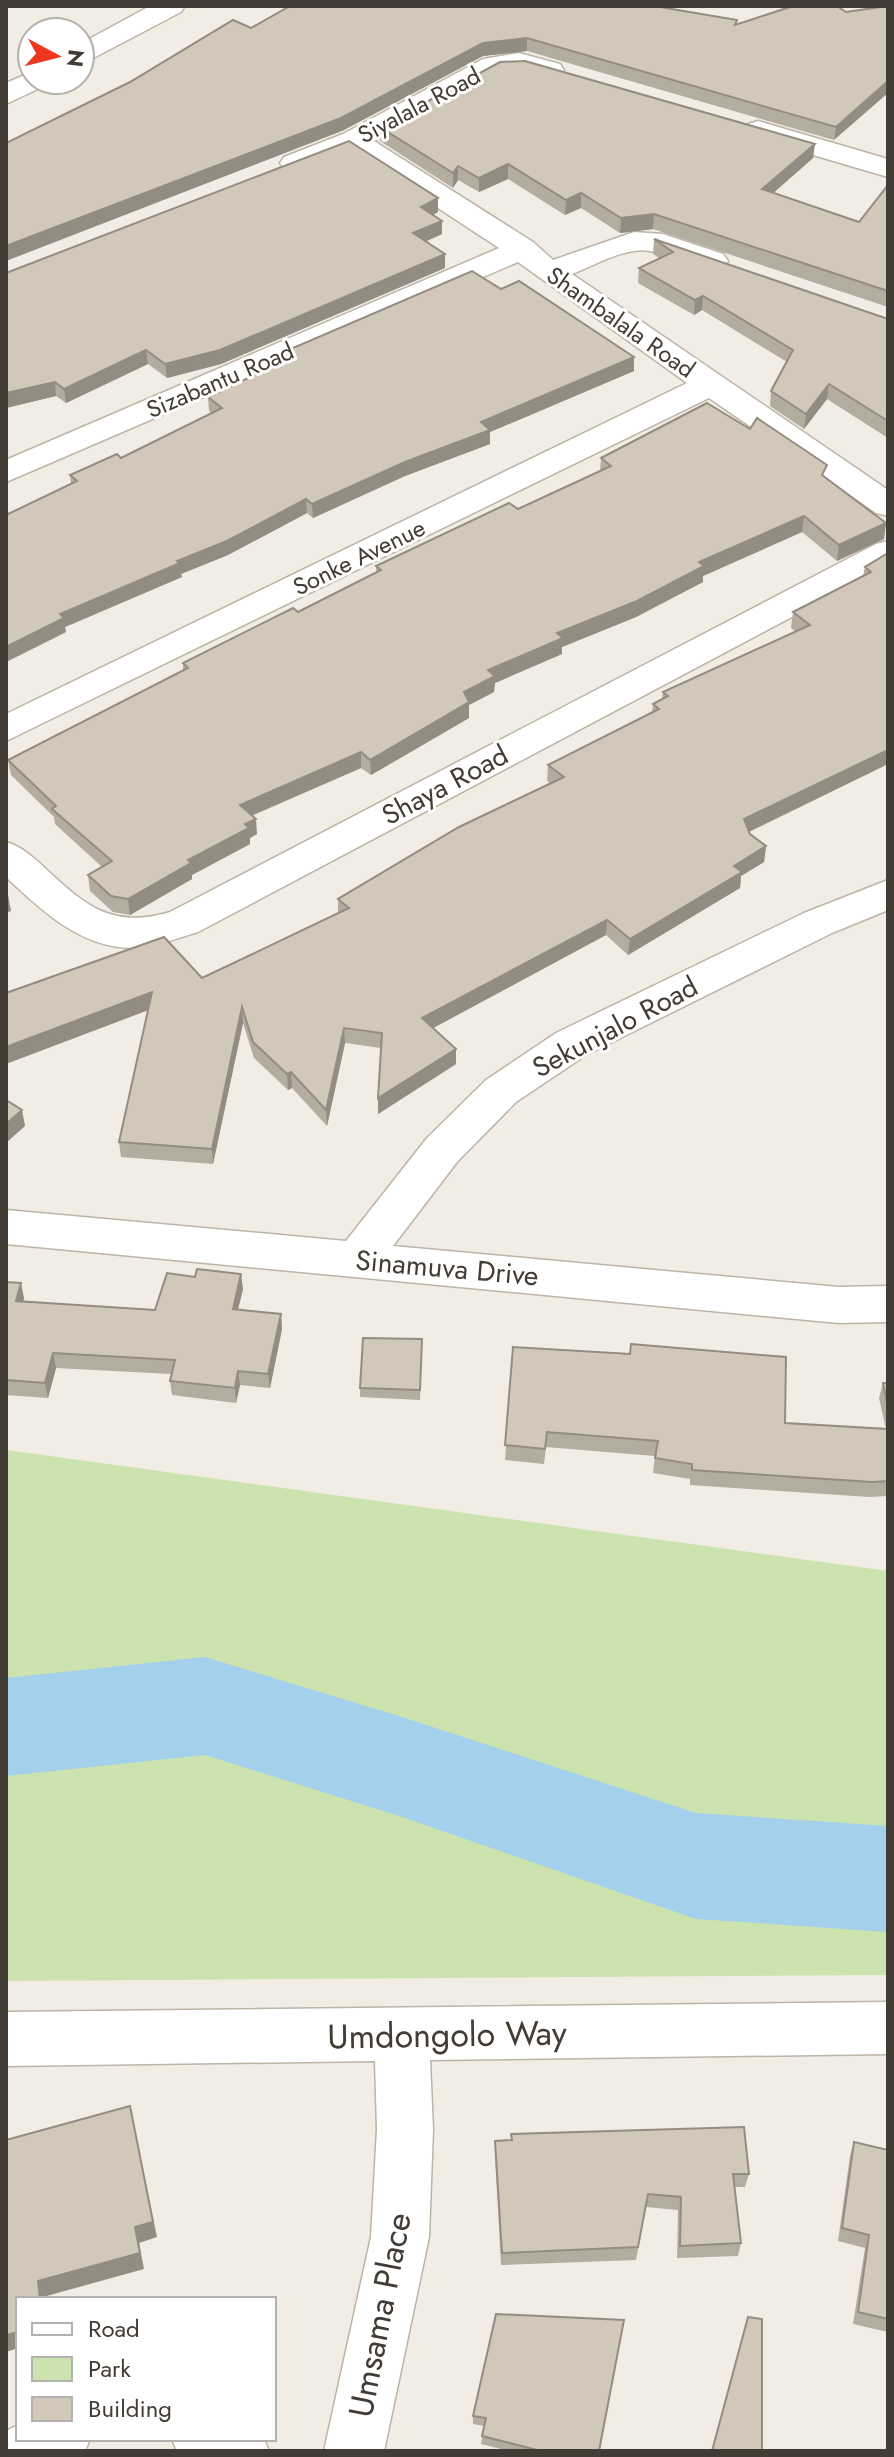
<svg xmlns="http://www.w3.org/2000/svg" width="894" height="2457" font-family="Jost,sans-serif">
  <rect width="100%" height="100%" fill="#f1ece4"/>
  <polygon fill="#cde3af" points="6,1450 888,1571 888,1975 6,1981"/>
  <g fill="none" stroke-linecap="round" stroke-linejoin="round">
    <polygon fill="#a3d0eb" fill-rule="evenodd" points="205,1657 402,1717 696,1813 888,1826 888,1932 696,1919 402,1817 205,1755 6,1776 6,1678"/>
    <defs>
      <g id="street">
        <polygon points="150,6 185,6 181,12 80,65 80,44"/>
        <path d="M519,53L560,64L564,70L560,76C541,81 521,70 500,73L374,141L533,242L553,260L634,232L663,234L723,254L728,261L723,268C698,274 675,255 650,251C627,246 593,266 572,274L888,490V516L876,513L709,398L6,741V714L687,383L518,262L6,482V460L499,248L351,151L306,169H284L280,163L284,157L343,134L483,59Z"/>
        <polygon points="32,72 32,80 48,80 44,86 6,104 6,83"/>
        <polygon points="758,121 888,159 888,177 748,136 743,130 748,124"/>
        <path d="M888,541V566L198,932C177,938 154,948 132,948C81,948 41,910 6,877V842C23,847 34,858 47,870C87,907 113,929 170,912L876,544Z"/>
        <polygon points="888,880 888,910 832,933 586,1055 516,1102 457,1162 393,1246 839,1287 888,1286 888,1322 839,1323 6,1244 6,1210 346,1241 427,1138 486,1080 556,1033 804,913"/>
        <polygon points="888,2002 888,2054 430,2060 433,2129 429,2237 384,2451 324,2451 371,2237 377,2129 375,2061 6,2066 6,2012"/>
        <polygon points="18,2425 18,2439 90,2439 85,2451 6,2451 8,2430"/>
        <polygon points="172,2439 264,2439 269,2451 177,2451"/>
      </g>
    </defs>
    <use href="#street" stroke="#bcb4a7" stroke-width="3"/>
    <use href="#street" fill="#fff" fill-rule="evenodd"/>
  </g>
  <g fill="#b5aca0">
    <polygon points="881,6 834,140 527,51 483,56 342,131 251,28 737,24 846,12"/>
    <polygon points="380,127 813,158 773,193 859,222 888,185 888,307 653,229 620,233 581,208 565,215 508,179 479,192 458,180 453,188 380,141"/>
    <polygon points="438,198 438,212 433,215 442,234 425,242 445,268 221,364 167,378 148,364 66,403 56,396 6,408 6,273"/>
    <polygon points="654,239 888,319 888,438 827,399 804,429 770,406 771,391 787,362 702,310 694,315 638,283 639,268 659,258 653,254"/>
    <polygon points="501,289 634,357 634,371 490,432 490,444 405,476 313,518 307,513 228,555 181,574 182,577 65,627 66,632 6,662 71,484 70,475 121,458 211,413 209,411 208,397 280,363 279,354"/>
    <polygon points="601,458 825,477 886,523 884,539 837,561 802,532 703,576 703,582 636,617 562,647 562,654 495,683 494,692 469,705 469,718 371,775 361,768 252,816 257,834 250,838 250,844 192,875 192,879 130,915 113,912 90,891 88,875 102,867 55,824 54,817 11,775 8,760 183,670 183,663 298,612 376,573 376,566 518,509 600,471"/>
    <polygon points="888,553 888,764 749,832 750,834 766,846 764,862 741,876 740,888 628,955 606,935 433,1028 456,1064 378,1114 381,1048 345,1043 327,1126 292,1088 288,1090 254,1058 243,1023 213,1164 121,1157 119,1142 148,1010 202,978 338,913 338,899 550,783 547,781 548,765 652,712 653,704 662,699 663,692 796,632 791,628 793,612 863,576 865,567"/>
    <polygon points="6,1282 24,1298 23,1302 155,1310 243,1289 238,1310 281,1314 282,1329 270,1388 240,1385 236,1403 172,1395 170,1381 171,1374 56,1368 48,1398 6,1395"/>
    <polygon points="513,1347 785,1423 886,1429 879,1398 883,1383 888,1383 888,1496 869,1497 690,1485 690,1479 653,1473 655,1456 546,1447 544,1464 505,1460"/>
    <polygon points="422,1349 420,1400 360,1397 360,1388"/>
    <polygon points="511,2134 749,2174 745,2187 735,2187 741,2243 738,2256 677,2258 678,2210 646,2207 636,2260 501,2265 495,2154 495,2141 511,2140"/>
    <polygon points="854,2142 888,2150 888,2332 853,2324 865,2248 838,2241 850,2156"/>
    <polygon points="496,2314 600,2451 509,2451 481,2444 484,2426 473,2424 473,2416"/>
  </g>
  <g fill="#938c82">
    <polygon points="527,38 527,51 483,56 342,131 6,261 6,246 483,43"/>
    <polygon points="888,81 888,93 834,140 836,127"/>
    <polygon points="815,144 813,158 761,204 762,189"/>
    <polygon points="508,164 508,179 479,192 479,178"/>
    <polygon points="458,166 458,180 453,188 453,173"/>
    <polygon points="581,193 581,208 565,215 566,200"/>
    <polygon points="438,198 438,212 421,221 421,207"/>
    <polygon points="654,214 653,229 620,233 621,218"/>
    <polygon points="442,221 442,234 413,247 413,233"/>
    <polygon points="445,254 445,268 221,364 167,378 165,364"/>
    <polygon points="703,296 702,310 694,315 695,300"/>
    <polygon points="146,350 148,364 66,403 64,389"/>
    <polygon points="634,357 634,371 490,432 490,444 405,476 313,518 312,504 481,422"/>
    <polygon points="55,382 56,396 6,408 6,393"/>
    <polygon points="829,384 827,399 804,429 806,414"/>
    <polygon points="306,499 307,513 228,555 181,574 182,577 65,627 66,632 6,662 6,647 60,614 177,561"/>
    <polygon points="804,516 802,532 703,576 703,582 636,617 562,647 562,654 495,683 494,692 469,705 469,718 371,775 370,760 464,692 488,670 557,633 699,562"/>
    <polygon points="886,523 884,539 837,561 839,545"/>
    <polygon points="888,750 888,764 742,835 744,819"/>
    <polygon points="361,752 361,768 241,820 240,805"/>
    <polygon points="256,819 257,834 250,838 250,844 192,875 192,879 130,915 128,899 188,860"/>
    <polygon points="766,846 764,862 741,876 740,888 628,955 630,939 734,866"/>
    <polygon points="8,895 11,911 6,913 6,896"/>
    <polygon points="607,920 606,935 422,1034 422,1018"/>
    <polygon points="152,992 154,1008 6,1064 6,1047"/>
    <polygon points="242,1007 243,1023 213,1164 212,1149"/>
    <polygon points="344,1028 345,1043 327,1126 326,1110"/>
    <polygon points="456,1049 456,1064 378,1114 378,1098"/>
    <polygon points="291,1072 292,1088 288,1090 287,1074"/>
    <polygon points="22,1110 25,1126 6,1143 6,1124"/>
    <polygon points="241,1274 243,1289 234,1324 233,1309"/>
    <polygon points="21,1283 24,1298 19,1316 16,1301"/>
    <polygon points="281,1314 282,1329 270,1388 268,1374"/>
    <polygon points="53,1353 56,1368 48,1398 45,1383"/>
    <polygon points="238,1371 240,1385 236,1403 235,1388"/>
    <polygon points="130,2106 157,2237 139,2243 144,2269 43,2297 44,2299 40,2299 38,2281 135,2227"/>
    <polygon points="18,2332 18,2348 6,2352 6,2335"/>
  </g>
  <g fill="#d2c8ba" stroke="#938c82" stroke-width="2">
    <polygon points="290,6 654,6 737,20 735,25 793,6 837,6 846,12 888,6 888,81 836,127 527,38 483,43 341,118 6,246 6,143 130,82 233,20 251,28"/>
    <polygon points="525,61 815,144 762,189 859,222 888,185 888,291 654,214 621,218 581,193 566,200 508,164 479,178 458,166 453,173 380,127 500,62"/>
    <polygon points="349,141 438,198 421,207 442,221 413,233 445,254 220,350 165,364 146,350 64,389 55,382 6,393 6,273"/>
    <polygon points="654,239 888,319 888,421 829,384 806,414 771,391 793,350 703,296 695,300 639,268 673,252"/>
    <polygon points="472,271 501,289 519,281 634,357 481,422 490,430 405,462 312,504 306,499 227,541 177,561 180,563 60,614 64,618 6,647 6,515 77,481 70,475 117,454 121,458 222,408 208,397 282,362 279,354"/>
    <polygon points="707,403 750,429 757,418 827,465 822,475 886,523 839,545 804,516 699,562 704,566 637,601 557,633 563,638 488,670 495,676 464,692 469,702 370,760 361,752 240,805 256,819 245,824 249,828 188,860 191,863 128,899 111,896 88,875 112,861 52,809 56,806 8,760 188,668 183,663 293,608 298,612 381,570 376,566 509,503 518,509 611,466 601,458"/>
    <polygon points="888,553 888,750 744,819 750,834 766,846 734,866 742,872 630,939 607,920 422,1018 456,1049 378,1098 382,1033 344,1028 326,1110 291,1072 287,1074 253,1042 242,1007 212,1149 119,1142 152,992 6,1047 6,993 164,937 202,978 349,908 338,899 459,827 564,777 548,765 659,709 653,704 668,696 663,692 810,625 793,612 871,572 865,567"/>
    <polygon points="6,1100 22,1110 6,1124"/>
    <polygon points="197,1269 241,1274 233,1309 281,1314 268,1374 238,1371 235,1388 170,1381 175,1360 53,1353 45,1383 6,1380 6,1282 21,1283 16,1301 155,1310 167,1273 195,1277"/>
    <polygon points="363,1338 422,1339 420,1390 360,1388"/>
    <polygon points="631,1344 786,1357 785,1423 888,1429 888,1481 872,1482 692,1470 692,1464 655,1458 658,1441 547,1432 545,1449 505,1445 513,1347 630,1354"/>
    <polygon points="883,1383 888,1383 888,1406"/>
    <polygon points="130,2106 153,2222 135,2227 140,2253 38,2281 40,2299 18,2299 18,2332 6,2335 6,2140"/>
    <polygon points="744,2127 749,2174 733,2174 741,2243 680,2246 681,2197 648,2194 638,2247 502,2253 495,2141 512,2140 511,2134"/>
    <polygon points="854,2142 888,2150 888,2319 858,2312 869,2235 842,2228"/>
    <polygon points="496,2314 624,2320 599,2451 541,2451 482,2436 486,2418 473,2416"/>
    <polygon points="748,2317 762,2319 762,2451 712,2451"/>
  </g>
  <g text-anchor="middle" dominant-baseline="central" stroke-width="6" stroke-linejoin="round" paint-order="stroke">
    <g font-size="24" fill="#423c34" stroke="#fff">
      <text transform="translate(419 105) rotate(-28)">Siyalala Road</text>
      <text transform="translate(621 322) rotate(35)">Shambalala Road</text>
      <text transform="translate(220 380) rotate(-23)">Sizabantu Road</text>
      <text transform="translate(359 557) rotate(-26)">Sonke Avenue</text>
    </g>
    <g font-size="28" fill="#423c34" stroke="#fff">
      <text transform="translate(445 785) rotate(-28)">Shaya Road</text>
      <text transform="translate(615 1027) rotate(-28)">Sekunjalo Road</text>
      <text transform="translate(447 1268) rotate(5)">Sinamuva Drive</text>
    </g>
    <g font-size="34" fill="#423c34" stroke="#fff">
      <text transform="translate(447 2035) rotate(-1)">Umdongolo Way</text>
      <text transform="translate(380 2315) rotate(-79)">Umsama Place</text>
    </g>
  </g>
  <rect width="894" height="2457" fill="none" stroke="#423c34" stroke-width="16"/>
  <rect x="16" y="2297" width="260" height="144" fill="#ffffff" stroke="#b3b1ae" stroke-width="2"/>
  <rect x="32" y="2323" width="40" height="12" fill="#ffffff" stroke="#b3b1ae" stroke-width="2"/>
  <text x="88" y="2337" font-size="24" fill="#423c34">Road</text>
  <rect x="32" y="2357" width="40" height="24" fill="#cde3af" stroke="#b3b1ae" stroke-width="2"/>
  <text x="88" y="2377" font-size="24" fill="#423c34">Park</text>
  <rect x="32" y="2397" width="40" height="24" fill="#d2c8ba" stroke="#b3b1ae" stroke-width="2"/>
  <text x="88" y="2417" font-size="24" fill="#423c34">Building</text>
  <g transform="translate(56 56) rotate(97)"><circle r="38" fill="#ffffff" stroke="#b3b1ae" stroke-width="2"/>
  <path d="M0-6L14 30L0 20L-14 30Z" fill="#ed371f"/>
  <text y="-12" font-size="22" font-weight="bold" text-anchor="middle" fill="#423c34">N</text>
  </g>
</svg>
